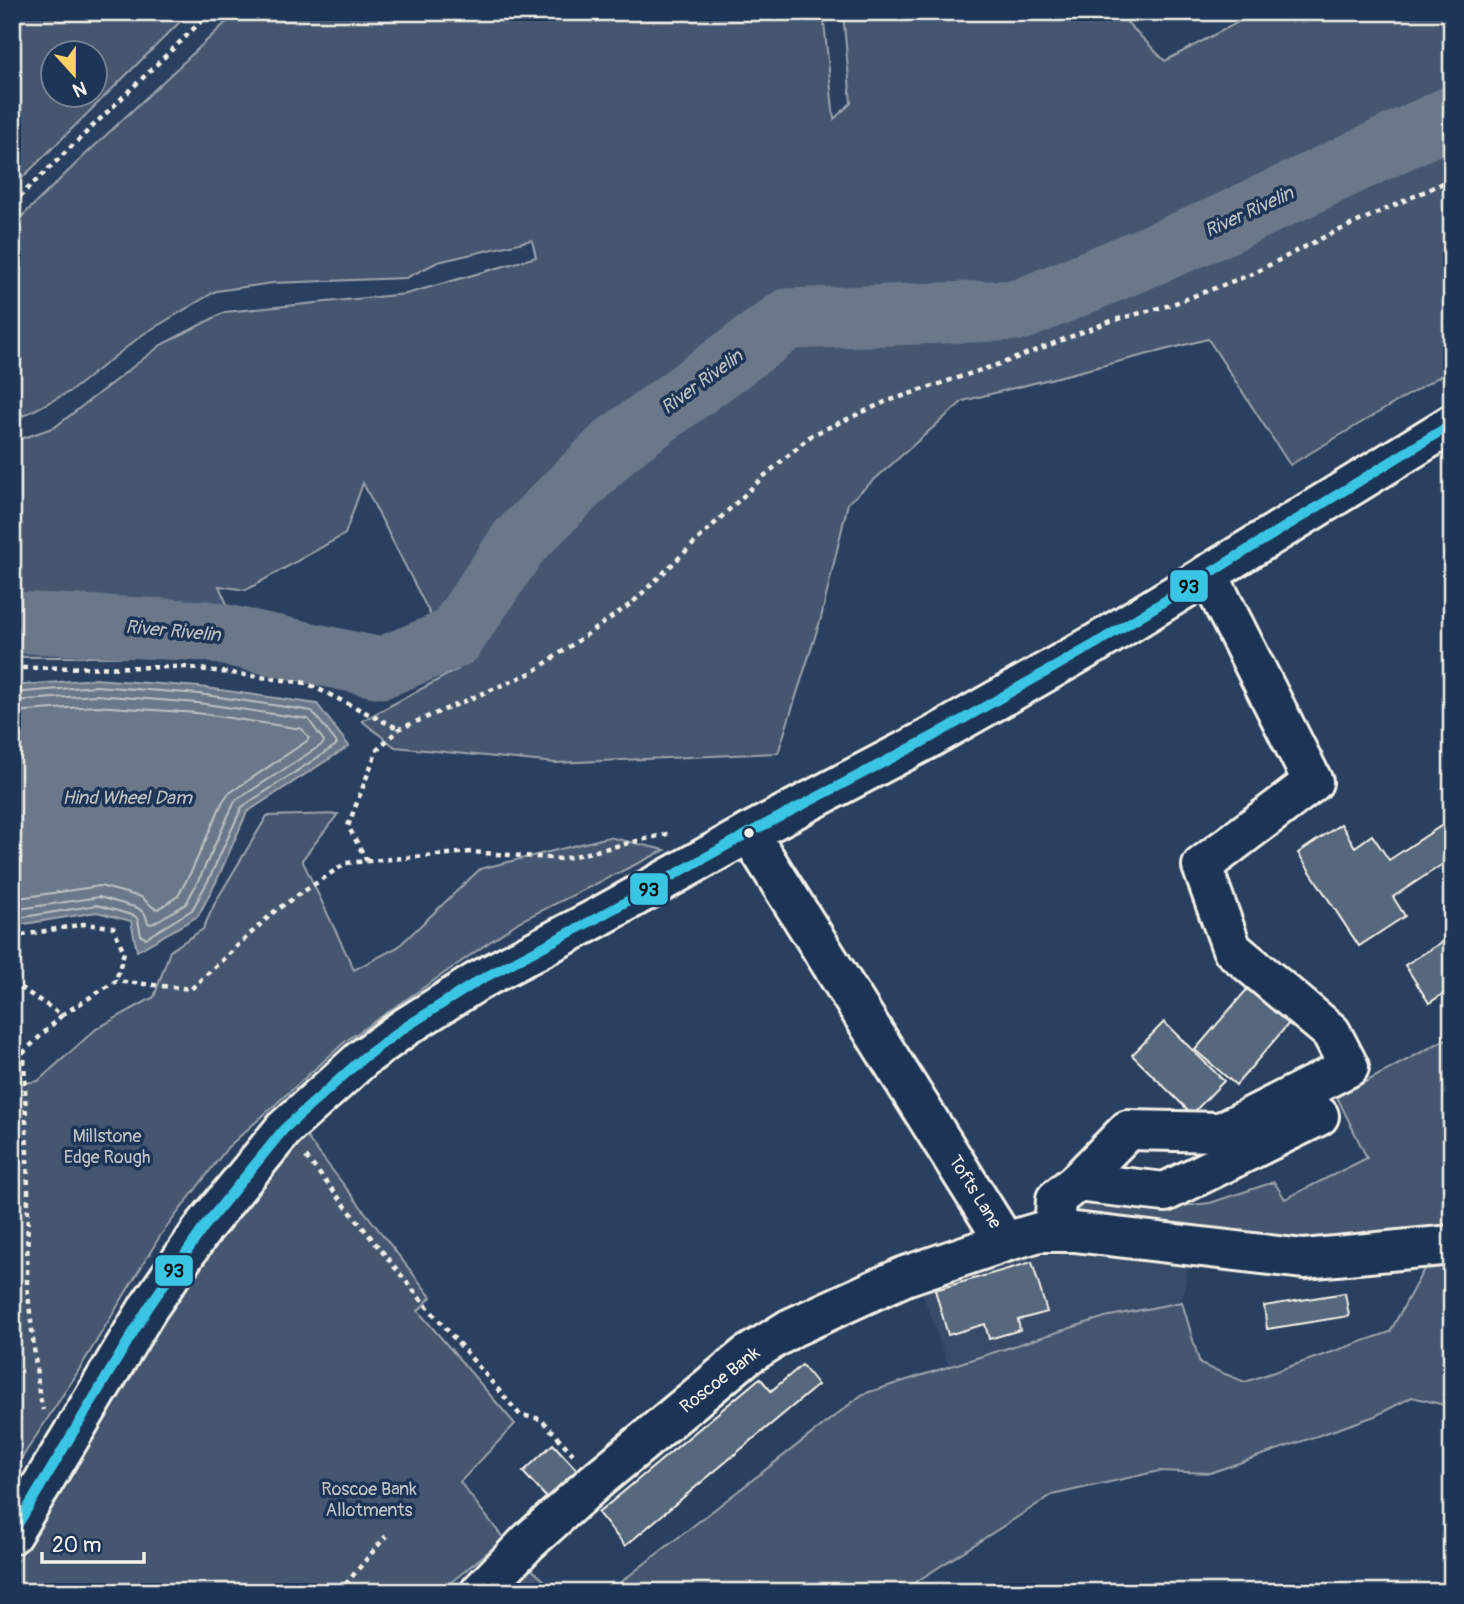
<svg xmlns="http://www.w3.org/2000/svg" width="1464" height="1604" font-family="Pangolin,sans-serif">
  <rect width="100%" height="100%" fill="#2a4060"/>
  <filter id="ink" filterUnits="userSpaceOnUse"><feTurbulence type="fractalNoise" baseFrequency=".0143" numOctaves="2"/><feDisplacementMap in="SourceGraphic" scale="14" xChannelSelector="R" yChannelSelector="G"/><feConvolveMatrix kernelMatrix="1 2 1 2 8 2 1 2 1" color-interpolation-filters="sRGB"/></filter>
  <g filter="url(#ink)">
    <polygon fill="#374c69" points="1087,1249 1190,1255 1182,1302 1105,1317 949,1367 923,1294 933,1284 1037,1254 1056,1256"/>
    <g fill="#445771" stroke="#9ca4ac" stroke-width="2" fill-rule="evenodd">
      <path d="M12,12H190L12,188ZM94,52V94H52V52Z"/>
      <polygon points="237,12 823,12 834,119 851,103 843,12 932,12 996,16 995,12 1117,12 1165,61 1257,12 1452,12 1452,369 1290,465 1208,339 963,401 848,503 821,618 778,753 556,763 395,747 362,721 458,669 363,483 345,534 246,590 219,586 250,657 12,657 12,442 55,427 161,345 225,312 406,294 536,257 532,240 438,262 406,278 273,283 216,291 142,335 71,391 23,416 12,396 12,226 85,155"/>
      <polygon points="338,814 302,860 354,970 398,947 480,869 609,837 665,850 520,921 346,1041 228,1147 160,1236 74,1378 12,1473 12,1085 38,1081 96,1029 154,997 170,951 203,929 216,901 267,816"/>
      <polygon points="1452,1036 1452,1235 1354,1245 1074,1215 1075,1200 1173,1207 1210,1203 1274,1182 1285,1199 1367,1158 1337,1097"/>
      <polygon points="305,1135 431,1297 418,1311 515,1424 460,1482 504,1539 450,1583 446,1592 12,1592 12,1569 37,1530 168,1307 276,1162"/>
      <polygon points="1452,1266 1452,1407 1412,1397 1375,1416 1210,1473 1159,1471 1052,1495 900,1592 608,1592 863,1394 1105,1317 1182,1302 1200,1364 1245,1382 1390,1332 1424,1269"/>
      <polygon points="528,1566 557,1592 499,1592"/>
    </g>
    <polygon fill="#6a788a" stroke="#a1a8b0" stroke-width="2" points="95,679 199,687 317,704 349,746 247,812 216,882 198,916 137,951 131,921 97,912 12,926 12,686"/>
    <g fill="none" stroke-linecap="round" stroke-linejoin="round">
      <g stroke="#bdc1c2" stroke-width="2">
        <polyline points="12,693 96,686 199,694 312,711 337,743 335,746 242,807 209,879 192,910 146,938 141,936 138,920 135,916 97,905 12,919"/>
        <polyline points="12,701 96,695 198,703 308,719 324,741 323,744 235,801 201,875 186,904 152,924 148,923 145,914 138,908 99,897 12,910"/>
        <polyline points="12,712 96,706 197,713 302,729 309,738 307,741 228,794 223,801 192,870 178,896 158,909 154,908 141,897 100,886 12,899"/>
      </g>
      <polyline stroke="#6a788a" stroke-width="61" points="12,622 207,631 381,668 454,638 519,542 616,445 788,319 1020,310 1216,228 1452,116"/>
    </g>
    <g fill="#56677d" stroke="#f4f1e8" stroke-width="2">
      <polygon points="1341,824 1355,847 1372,835 1389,860 1441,826 1452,843 1452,858 1393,897 1405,916 1359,946 1298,853"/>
      <polygon points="1452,936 1452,988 1429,1003 1405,965"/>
      <polygon points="1255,980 1296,1015 1236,1085 1195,1050"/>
      <polygon points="1164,1022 1224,1081 1192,1114 1132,1055"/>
      <polygon points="1032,1262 1047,1312 1018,1320 1020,1330 989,1339 985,1324 948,1335 935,1290"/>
      <polygon points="1345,1293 1349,1316 1267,1329 1264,1306"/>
      <polygon points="802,1365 818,1385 625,1546 598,1513 760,1378 771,1391"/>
      <polygon points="553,1444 577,1470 547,1498 523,1472"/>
    </g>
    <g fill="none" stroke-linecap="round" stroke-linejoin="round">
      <defs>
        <g id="minor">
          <polyline points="749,833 1005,1242"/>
          <polyline points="1077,1182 1128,1130 1221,1132 1349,1067 1331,1032 1232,949 1202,866 1313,782 1208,574"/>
          <polyline points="1054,1232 1056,1199 1077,1182 1165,1192 1319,1116"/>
          <polyline points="480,1592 528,1542 596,1481 746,1356 791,1328 905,1276 1005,1242 1039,1232 1074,1232 1304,1259 1452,1245"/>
        </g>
        <polyline id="major" points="12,1534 148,1308 204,1227 284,1129 363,1058 404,1028 478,981 597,918 749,833 930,738 1095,644 1452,424"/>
      </defs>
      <use href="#minor" stroke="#f4f1e8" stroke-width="44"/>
      <use href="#major" stroke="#f4f1e8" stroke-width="44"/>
      <g stroke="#f4f1e8" stroke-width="4.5" stroke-dasharray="5 5" stroke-linecap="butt">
        <polyline points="12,204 211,12"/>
        <polyline points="12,668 184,667 306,683 399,729"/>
        <polyline points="367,861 348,826 377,750 399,729 533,672 632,603 763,477 812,435 885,402 1008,361 1111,321 1170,305 1252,274 1320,239 1452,179"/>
        <polyline points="12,937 84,924 113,927 124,952 116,981"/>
        <polyline points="12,982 62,1015 24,1052 28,1190 27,1285 39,1393 43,1410"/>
        <polyline points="62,1015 116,981 191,989 276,910 346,863 471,852 562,859 671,833"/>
        <polyline points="12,1054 24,1052"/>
        <polyline points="306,1157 418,1296 520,1415 541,1419 573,1454"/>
        <polyline points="339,1592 386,1536"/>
      </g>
      <use href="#minor" stroke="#1d3557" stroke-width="38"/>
      <use href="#major" stroke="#1d3557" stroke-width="38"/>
      <defs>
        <polyline id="bus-1" points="12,1534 148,1308 204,1227 284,1129 363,1058 404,1028 478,981 597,918 749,833 930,738 1095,644 1452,424"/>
      </defs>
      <use href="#bus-1" stroke="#1d3557" stroke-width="16"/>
      <use href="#bus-1" stroke="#3ac5e4" stroke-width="10"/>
    </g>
  </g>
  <circle fill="#f4f1e8" stroke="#1d3557" stroke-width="2.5" cx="749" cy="833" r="6"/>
  <g text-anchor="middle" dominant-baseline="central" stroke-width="7" stroke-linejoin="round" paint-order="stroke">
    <g font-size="18" fill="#bfc3c4" stroke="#1d3557">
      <text x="107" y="1136">Millstone<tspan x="107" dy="21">Edge Rough</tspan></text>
      <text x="369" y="1489">Roscoe Bank<tspan x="369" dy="21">Allotments</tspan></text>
    </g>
    <g font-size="18" fill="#f4f1e8" stroke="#1d3557">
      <text transform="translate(975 1192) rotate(58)">Tofts Lane</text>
      <text transform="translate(720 1380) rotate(-38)">Roscoe Bank</text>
    </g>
    <g font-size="19" font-style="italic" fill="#bdc1c2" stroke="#1d3557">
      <text transform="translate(1249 212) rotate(-25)">River Rivelin</text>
      <text transform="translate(702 382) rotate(-36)">River Rivelin</text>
      <text transform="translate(173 631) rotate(5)">River Rivelin</text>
      <text x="127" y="798">Hind Wheel Dam</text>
    </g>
  </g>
  <g stroke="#1d3557" stroke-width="2.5">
    <rect x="1169" y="569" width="40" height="34" rx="7" fill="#3ac5e4"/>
    <rect x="629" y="872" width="40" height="34" rx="7" fill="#3ac5e4"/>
    <rect x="154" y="1254" width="40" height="33" rx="7" fill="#3ac5e4"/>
  </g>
  <g font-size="19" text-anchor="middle" font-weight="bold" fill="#111">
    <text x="1189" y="593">93</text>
    <text x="649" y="896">93</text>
    <text x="174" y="1277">93</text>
  </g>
  <rect width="1464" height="1604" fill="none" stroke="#1d3557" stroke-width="42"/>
  <rect x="21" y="21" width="1422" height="1562" fill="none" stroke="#f4f1e8" stroke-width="2.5" filter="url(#ink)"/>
  <g transform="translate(74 74) rotate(159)"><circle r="33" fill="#1d3557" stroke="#738091" stroke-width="2"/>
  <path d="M0-5L12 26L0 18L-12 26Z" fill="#ffd166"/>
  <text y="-10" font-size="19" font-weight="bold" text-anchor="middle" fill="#f4f1e8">N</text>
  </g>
  <path d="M42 1552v10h102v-10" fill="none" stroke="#f4f1e8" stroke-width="3.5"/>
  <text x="52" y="1552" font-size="21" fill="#f4f1e8" stroke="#1d3557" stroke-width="5" paint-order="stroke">20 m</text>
</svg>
